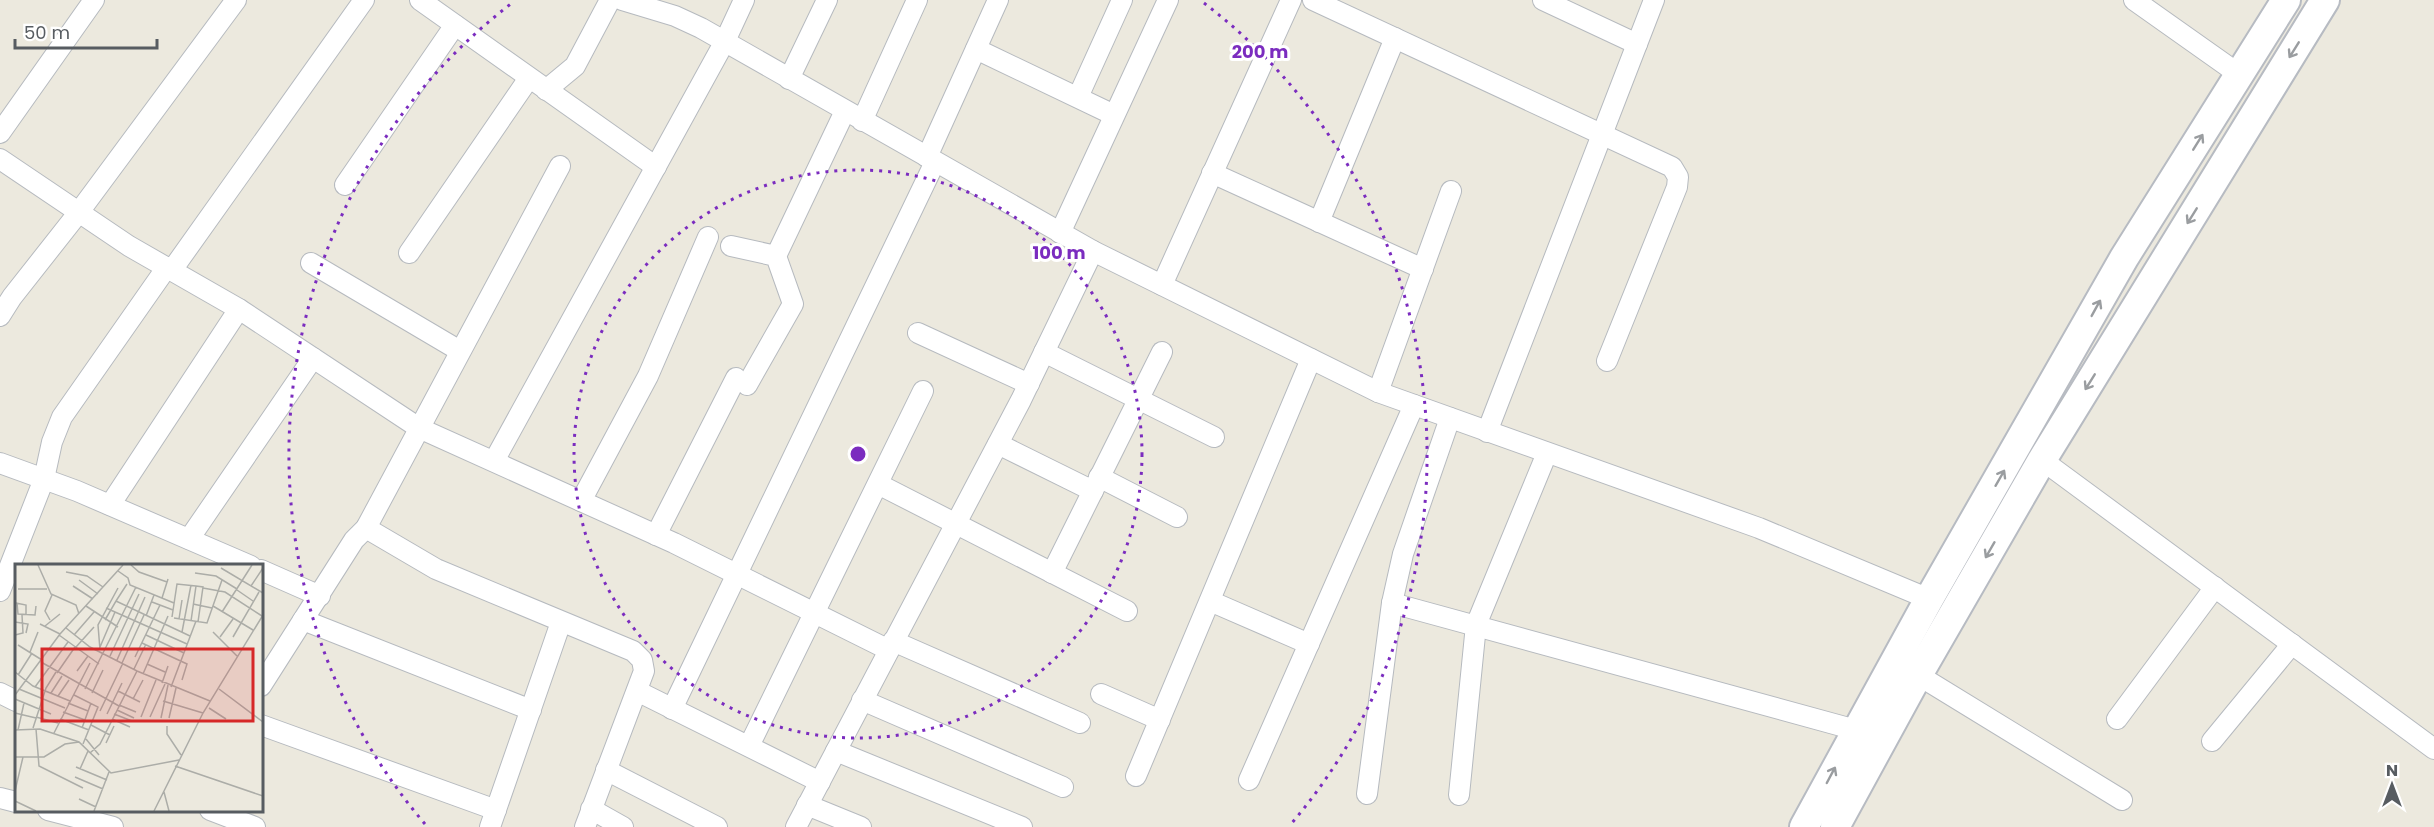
<svg xmlns="http://www.w3.org/2000/svg" width="2434" height="827" font-family="Poppins,sans-serif">
  <rect width="100%" height="100%" fill="#ece9de"/>
  <g fill="none" stroke-linecap="round" stroke-linejoin="round">
    <defs>
      <g id="minor">
        <polyline points="420,0 656,167"/>
        <polyline points="622,0 675,16 701,28 1093,251 1378,392 1759,528 1929,599"/>
        <polyline points="1313,0 1672,167 1678,177 1677,187 1607,361"/>
        <polyline points="1543,0 1637,44"/>
        <polyline points="2134,0 2240,75"/>
        <polyline points="976,49 1114,115"/>
        <polyline points="789,79 827,0"/>
        <polyline points="546,90 575,66 610,0"/>
        <polyline points="1078,97 1122,0"/>
        <polyline points="862,121 917,0"/>
        <polyline points="0,133 94,0"/>
        <polyline points="927,157 998,0"/>
        <polyline points="0,159 129,246 239,309 419,428 674,543 889,650"/>
        <polyline points="1212,173 1423,269"/>
        <polyline points="345,185 455,25"/>
        <polyline points="1319,222 1395,38"/>
        <polyline points="1060,233 1168,0"/>
        <polyline points="731,246 776,256 793,304 747,385"/>
        <polyline points="409,253 529,78"/>
        <polyline points="776,256 845,111"/>
        <polyline points="311,263 460,351"/>
        <polyline points="172,270 364,0"/>
        <polyline points="1162,285 1291,0"/>
        <polyline points="0,316 12,297 79,212 236,0"/>
        <polyline points="918,333 1029,384"/>
        <polyline points="1044,352 1214,437"/>
        <polyline points="1378,392 1451,191"/>
        <polyline points="1487,432 1654,0"/>
        <polyline points="998,444 1093,491"/>
        <polyline points="2042,460 2434,749"/>
        <polyline points="494,461 725,41 744,0"/>
        <polyline points="0,463 77,491 251,566"/>
        <polyline points="1099,477 1177,517"/>
        <polyline points="878,484 1127,611"/>
        <polyline points="581,501 648,376 708,237"/>
        <polyline points="110,505 239,309"/>
        <polyline points="366,528 436,569 633,651 642,660 644,671 585,827"/>
        <polyline points="656,535 736,378"/>
        <polyline points="189,539 313,358"/>
        <polyline points="261,570 320,596"/>
        <polyline points="1052,573 1162,352"/>
        <polyline points="0,591 44,479 52,442 62,417 167,267"/>
        <polyline points="1210,601 1309,644"/>
        <polyline points="1392,603 1856,730"/>
        <polyline points="303,620 531,710"/>
        <polyline points="893,641 1080,723"/>
        <polyline points="1918,675 2122,800"/>
        <polyline points="261,686 354,540 366,528 560,166"/>
        <polyline points="637,691 820,782"/>
        <polyline points="0,693 16,701"/>
        <polyline points="1101,694 1160,720"/>
        <polyline points="862,700 1063,787"/>
        <polyline points="672,709 935,162"/>
        <polyline points="2117,719 2215,587"/>
        <polyline points="261,725 496,810"/>
        <polyline points="2212,741 2292,644"/>
        <polyline points="749,746 923,391"/>
        <polyline points="836,751 1022,827"/>
        <polyline points="606,770 717,827"/>
        <polyline points="1136,776 1311,359"/>
        <polyline points="1249,780 1414,405"/>
        <polyline points="1367,794 1392,603 1403,554 1450,418"/>
        <polyline points="1459,795 1476,625 1547,453"/>
        <polyline points="0,798 16,802"/>
        <polyline points="807,805 861,827"/>
        <polyline points="591,809 623,827"/>
        <polyline points="48,810 113,827"/>
        <polyline points="210,810 255,827"/>
        <polyline points="490,827 561,622"/>
        <polyline points="796,827 1021,400 1093,251"/>
      </g>
      <g id="secondary">
        <polyline points="1804,827 1929,599 2124,258 2286,0"/>
        <polyline points="1835,827 1918,675 2042,460 2325,0"/>
      </g>
    </defs>
    <use href="#minor" stroke="#b6babf" stroke-width="22"/>
    <use href="#secondary" stroke="#b7bbc2" stroke-width="32"/>
    <use href="#minor" stroke="#fff" stroke-width="20"/>
    <use href="#secondary" stroke="#fff" stroke-width="28"/>
  </g>
  <defs><path id="oneway-shaft" d="M-6 0H5M1.5-3L5.5 0L1.5 3" fill="none" stroke-width="1.6" stroke-linecap="round" stroke-linejoin="round" transform="scale(1.5)"/></defs>
  <g stroke="#9a9da0">
    <use href="#oneway-shaft" transform="translate(2294 50) rotate(122)"/>
    <use href="#oneway-shaft" transform="translate(2198 142) rotate(-58)"/>
    <use href="#oneway-shaft" transform="translate(2192 216) rotate(122)"/>
    <use href="#oneway-shaft" transform="translate(2096 308) rotate(-61)"/>
    <use href="#oneway-shaft" transform="translate(2090 382) rotate(122)"/>
    <use href="#oneway-shaft" transform="translate(2000 478) rotate(-60)"/>
    <use href="#oneway-shaft" transform="translate(1990 550) rotate(120)"/>
    <use href="#oneway-shaft" transform="translate(1831 775) rotate(-62)"/>
  </g>
  <g fill="none" stroke="#7b2cbf" stroke-width="3" stroke-dasharray="3 6">
    <circle cx="858" cy="454" r="284"/>
    <path d="M425 824A569 569 0 0 1 512 3M1204 3A569 569 0 0 1 1291 824"/>
  </g>
  <g transform="translate(15 564)">
    <rect width="248" height="248" fill="#ece9de"/>
    <path fill="none" stroke="#acada8" stroke-width="1.5" d="M23,1L36,30L61,41L64,50M116,1L124,8L152,18M206,4L248,29M103,7L113,14L115,21L159,39M51,8L72,12L88,23M180,9L201,12L222,25M64,16L83,30M58,22L78,35M236,22L248,4M188,24L210,28L247,52M3,25H32M222,26L238,37M147,34L153,15M101,37L112,20M137,38L158,46M1,39L11,41V51M2,39L3,50L20,51L21,42M178,40L197,44M71,42L103,63M198,42L238,66M91,44L172,80M207,48L237,1M131,52L139,31M157,53L162,20L181,22L188,23L183,58M159,54L192,59L207,16M164,55L167,36M35,56L30,47L37,31M90,56L101,37L175,72M176,57L181,22M0,58L13,60L11,69M25,60L45,70M30,62L45,50M51,64L75,83L122,107L195,137M167,68L176,21M198,68L222,92M0,71L8,69L7,51M44,71L84,100M59,71L79,48M131,71L169,89M205,73L218,55M218,73L244,28M127,79L172,100L167,116M3,81L27,96M61,83L79,63M85,83L100,48M85,86L83,61L103,24M15,88L23,68M95,92L124,30M120,93L145,41M102,96L130,33M26,98L104,142M107,99L129,51M132,100L150,108M119,105L131,80M62,107L73,92M0,108L18,122L55,137M42,109L60,83M128,110L153,52M3,111L17,89M147,119L153,102M20,123L53,78M156,123L181,57M4,125L50,144M70,125L121,23M204,125L248,158M103,127L125,138M36,129L47,112M77,129L88,106M0,131L45,70L108,1M59,131L83,143L68,180M43,132L54,116M0,135L36,150M118,135L128,116M148,137L188,149M53,139L73,147M104,141L121,148M194,144L211,155M102,146L119,154M85,147L108,99M48,148L70,156M0,149L21,154M92,150L107,119M99,150L117,157M21,153L43,159M126,153L141,116M135,153L150,120M146,154L153,121M154,154L161,124M45,155L74,166M97,155L115,163M76,161L95,171M152,162V170L166,191M18,164L31,124L41,108M67,164L76,139M21,165L24,202L68,224M0,166L25,165L64,178L96,209L164,196M3,166L9,139M39,169L75,99M71,175L84,191M91,179L99,162M75,189L85,180L122,107M0,193H29L50,180L64,178M160,202L248,232M61,203L92,216M65,205L73,187M60,213L88,225M0,227L8,193M149,228L154,247M64,235L81,243M0,237L21,247M79,247L94,208M139,247L188,149L248,51"/>
    <path fill="#d62828" fill-opacity="0.15" stroke="#d62828" stroke-width="3" d="M27,85H238V157H27Z"/>
    <rect width="248" height="248" fill="none" stroke="#575c61" stroke-width="3"/>
  </g>
  <circle cx="858" cy="454" r="9" fill="#7b2cbf" stroke="#fff" stroke-width="3"/>
  <g font-size="18" text-anchor="middle" font-weight="bold" fill="#7b2cbf" stroke="#fff" stroke-width="6" stroke-linejoin="round" paint-order="stroke">
    <text x="1260" y="58">200 m</text>
    <text x="1059" y="259">100 m</text>
  </g>
  <g transform="translate(2392 785)" stroke="#ffffff" stroke-width="4.5" paint-order="stroke">
  <path d="M0-4.5L10 22L0 15L-10 22Z" fill="#575c61"/>
  <text y="-9" font-size="16" font-weight="bold" text-anchor="middle" fill="#575c61">N</text>
  </g>
  <path d="M15 39v9h142v-9" fill="none" stroke="#575c61" stroke-width="3"/>
  <text x="24" y="39" font-size="18" fill="#575c61" stroke="#ffffff" stroke-width="4.5" paint-order="stroke">50 m</text>
</svg>
